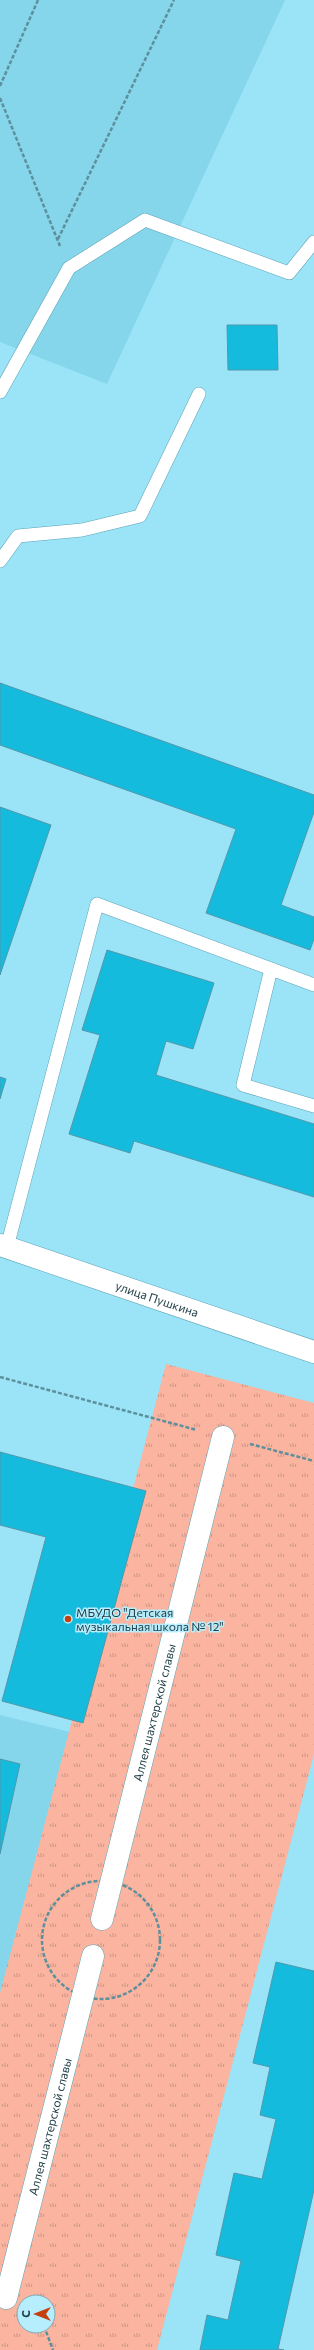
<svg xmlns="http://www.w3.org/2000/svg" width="314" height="2350" font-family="Commissioner,sans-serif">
  <defs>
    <pattern id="grass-tufts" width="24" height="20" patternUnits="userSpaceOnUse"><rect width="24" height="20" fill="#fbb49f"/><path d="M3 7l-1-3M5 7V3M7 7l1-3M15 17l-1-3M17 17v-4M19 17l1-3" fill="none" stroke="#cb9484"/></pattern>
  </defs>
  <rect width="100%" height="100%" fill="#9be3f7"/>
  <g fill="#85d5eb">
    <polygon points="0,0 285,0 107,384 0,342"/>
    <polygon points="0,1715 78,1734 0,2040"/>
  </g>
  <path fill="url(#grass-tufts)" fill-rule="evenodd" d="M166,1364L314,1403V1754L157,2350H0V1993ZM24,2302H48V2326H24Z"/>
  <g fill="#14bbdd" stroke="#5198ab">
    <polygon points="227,325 277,325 278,370 228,370"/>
    <polygon points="0,683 314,795 314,812 281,905 314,917 314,939 310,950 206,913 236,829 0,745"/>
    <polygon points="0,807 51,825 0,975"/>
    <polygon points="107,950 214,983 193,1049 166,1041 156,1075 314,1124 314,1197 134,1141 130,1153 69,1134 100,1035 82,1030"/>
    <polygon points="0,1077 6,1079 0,1099"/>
    <polygon points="0,1452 146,1491 83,1723 2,1701 46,1537 0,1525"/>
    <polygon points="0,1759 20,1764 0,1854"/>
    <polygon points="276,1962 314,1971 314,2190 278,2349 284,2350 200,2350 207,2315 228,2320 241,2261 216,2255 234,2173 262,2179 276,2119 260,2115 270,2067 253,2063"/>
  </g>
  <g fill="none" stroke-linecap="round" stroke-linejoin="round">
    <defs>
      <g id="lane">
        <polyline points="0,392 69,268 145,220 289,273 314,242"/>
        <polyline points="0,561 18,536 82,530 140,516 199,394"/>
        <polyline points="271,969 243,1085 314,1106"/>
        <polyline points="7,1247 97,904 314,985"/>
      </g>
      <g id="street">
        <path id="s1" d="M102,1919L223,1437"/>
        <path id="s2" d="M6,2298L93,1956"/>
      </g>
      <g id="secondary">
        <path id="s3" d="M0,1245L314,1352"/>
      </g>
    </defs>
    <use href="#lane" stroke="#5ca3b6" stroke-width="14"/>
    <use href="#street" stroke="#5ca3b6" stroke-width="23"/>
    <use href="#secondary" stroke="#5ca3b6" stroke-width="23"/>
    <g stroke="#5d909d" stroke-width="2.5" stroke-dasharray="4 2" stroke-linecap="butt">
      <polyline points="0,86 38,0"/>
      <polyline points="0,98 60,246"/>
      <polyline points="58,239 174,0"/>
      <polyline points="0,1377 197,1430"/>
      <polyline points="250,1444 314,1461"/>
      <circle cx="101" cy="1940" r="59"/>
      <polyline points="44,2326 53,2350"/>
    </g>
    <use href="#lane" stroke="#fff" stroke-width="13"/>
    <use href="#street" stroke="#fff" stroke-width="22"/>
    <use href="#secondary" stroke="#fff" stroke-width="22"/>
  </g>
  <circle fill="#c63f0e" stroke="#b6eefe" stroke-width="1.5" cx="68" cy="1619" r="4"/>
  <g text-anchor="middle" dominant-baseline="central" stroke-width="3" stroke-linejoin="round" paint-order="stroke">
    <g font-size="12" fill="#24424a" stroke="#b6eefe">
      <text stroke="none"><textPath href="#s3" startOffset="166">улица Пушкина</textPath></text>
      <text stroke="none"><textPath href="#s1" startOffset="213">Аллея шахтерской славы</textPath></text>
      <text stroke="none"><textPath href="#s2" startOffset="177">Аллея шахтерской славы</textPath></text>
    </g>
    <g font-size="12" fill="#24424a" stroke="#b6eefe" text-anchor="start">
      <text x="76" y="1612">МБУДО "Детская<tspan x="76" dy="14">музыкальная школа № 12"</tspan></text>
    </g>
  </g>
  <g transform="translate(36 2314) rotate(270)"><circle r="19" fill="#b6eefe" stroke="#7ca9b6"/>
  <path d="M0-3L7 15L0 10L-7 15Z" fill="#c63f0e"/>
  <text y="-6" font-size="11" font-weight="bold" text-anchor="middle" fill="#24424a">С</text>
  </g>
</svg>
